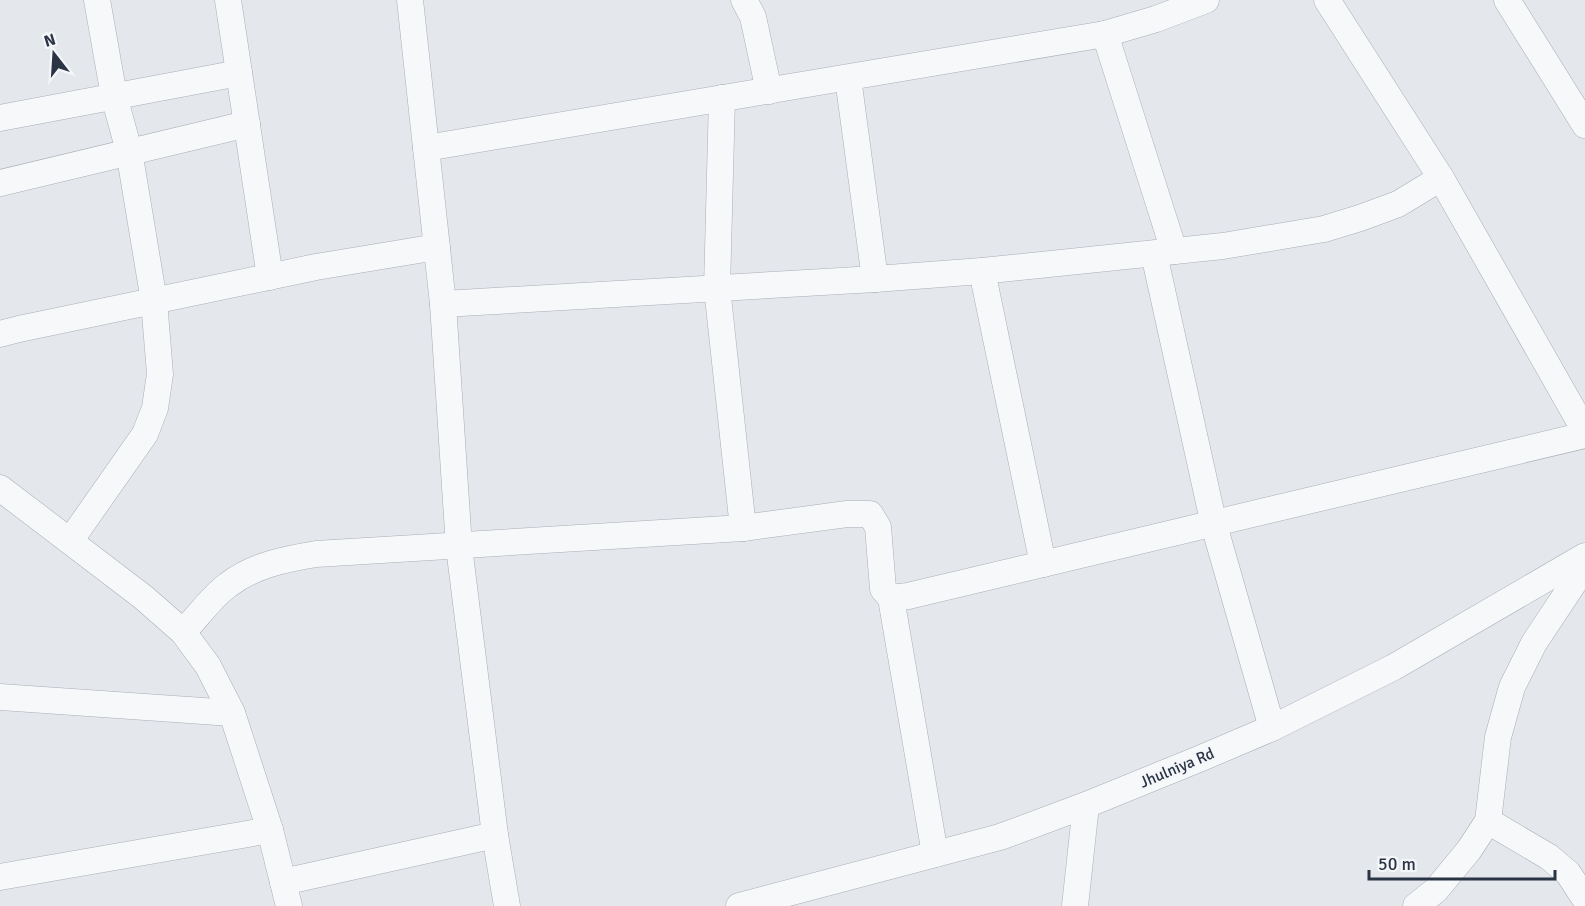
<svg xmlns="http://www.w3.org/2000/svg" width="1585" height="906" font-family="Signika,sans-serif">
  <rect width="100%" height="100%" fill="#e4e7ec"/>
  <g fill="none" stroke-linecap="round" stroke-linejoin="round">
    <defs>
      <g id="minor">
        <polyline points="228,0 270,277"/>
        <polyline points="410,0 443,304 459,547 495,835 507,906"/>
        <polyline points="744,0 753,17 769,91"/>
        <polyline points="1327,0 1441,178 1585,431"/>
        <polyline points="1507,0 1585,125"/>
        <polyline points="1105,34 1174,251"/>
        <polyline points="848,78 875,279"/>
        <polyline points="722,98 717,288 743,528"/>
        <polyline points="0,118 239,73"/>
        <polyline points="426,148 1105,34 1156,19 1206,0"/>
        <polyline points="0,183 247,124"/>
        <polyline points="1154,254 1214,525 1272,728"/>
        <polyline points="982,271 1043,564"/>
        <polyline points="443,304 875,279 982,271 1223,246 1324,229 1360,218 1398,204 1441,178"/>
        <polyline points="0,334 19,329 316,267 437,247"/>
        <polyline points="0,488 143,597 183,632 208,666 232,713 270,830 289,906"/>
        <polyline points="70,541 145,434 155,408 160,374 154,301 129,151 114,96 97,0"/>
        <polyline points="891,598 935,854"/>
        <path d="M183,632C197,618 212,596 228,585C254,565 286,559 316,554L743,528L847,514H870L878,527L883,589L891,598L908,596L1585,435"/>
        <polyline points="0,697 232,713"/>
        <polyline points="1488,821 1549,857 1568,873 1585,899"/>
        <polyline points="0,877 270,830"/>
        <polyline points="283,882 495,835"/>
        <polyline points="739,906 1000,837 1086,805 1199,759 1272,728 1394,667 1585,556"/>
        <polyline points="1075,906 1086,805"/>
        <polyline points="1416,906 1436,890 1469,850 1488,821 1498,737 1512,687 1534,643 1585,566"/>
      </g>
    </defs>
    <use href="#minor" stroke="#a9aeb7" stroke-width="27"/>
    <use href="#minor" stroke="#f7f8fa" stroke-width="26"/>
  </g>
  <g text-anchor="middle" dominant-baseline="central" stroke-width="4.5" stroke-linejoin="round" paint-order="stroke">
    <g font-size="16" fill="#2b3445" stroke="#f4f6f9">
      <text transform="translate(1177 768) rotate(-23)">Jhulniya Rd</text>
    </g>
  </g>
  <g transform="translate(54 54) rotate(343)" stroke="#f4f6f9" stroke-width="4.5" paint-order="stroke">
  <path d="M0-4.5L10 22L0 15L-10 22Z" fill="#2b3445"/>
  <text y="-9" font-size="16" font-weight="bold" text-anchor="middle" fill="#2b3445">N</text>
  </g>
  <path d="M1369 870v9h186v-9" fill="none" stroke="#2b3445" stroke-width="3"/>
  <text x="1378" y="870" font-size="18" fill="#2b3445" stroke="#f4f6f9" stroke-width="4.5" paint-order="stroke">50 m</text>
</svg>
